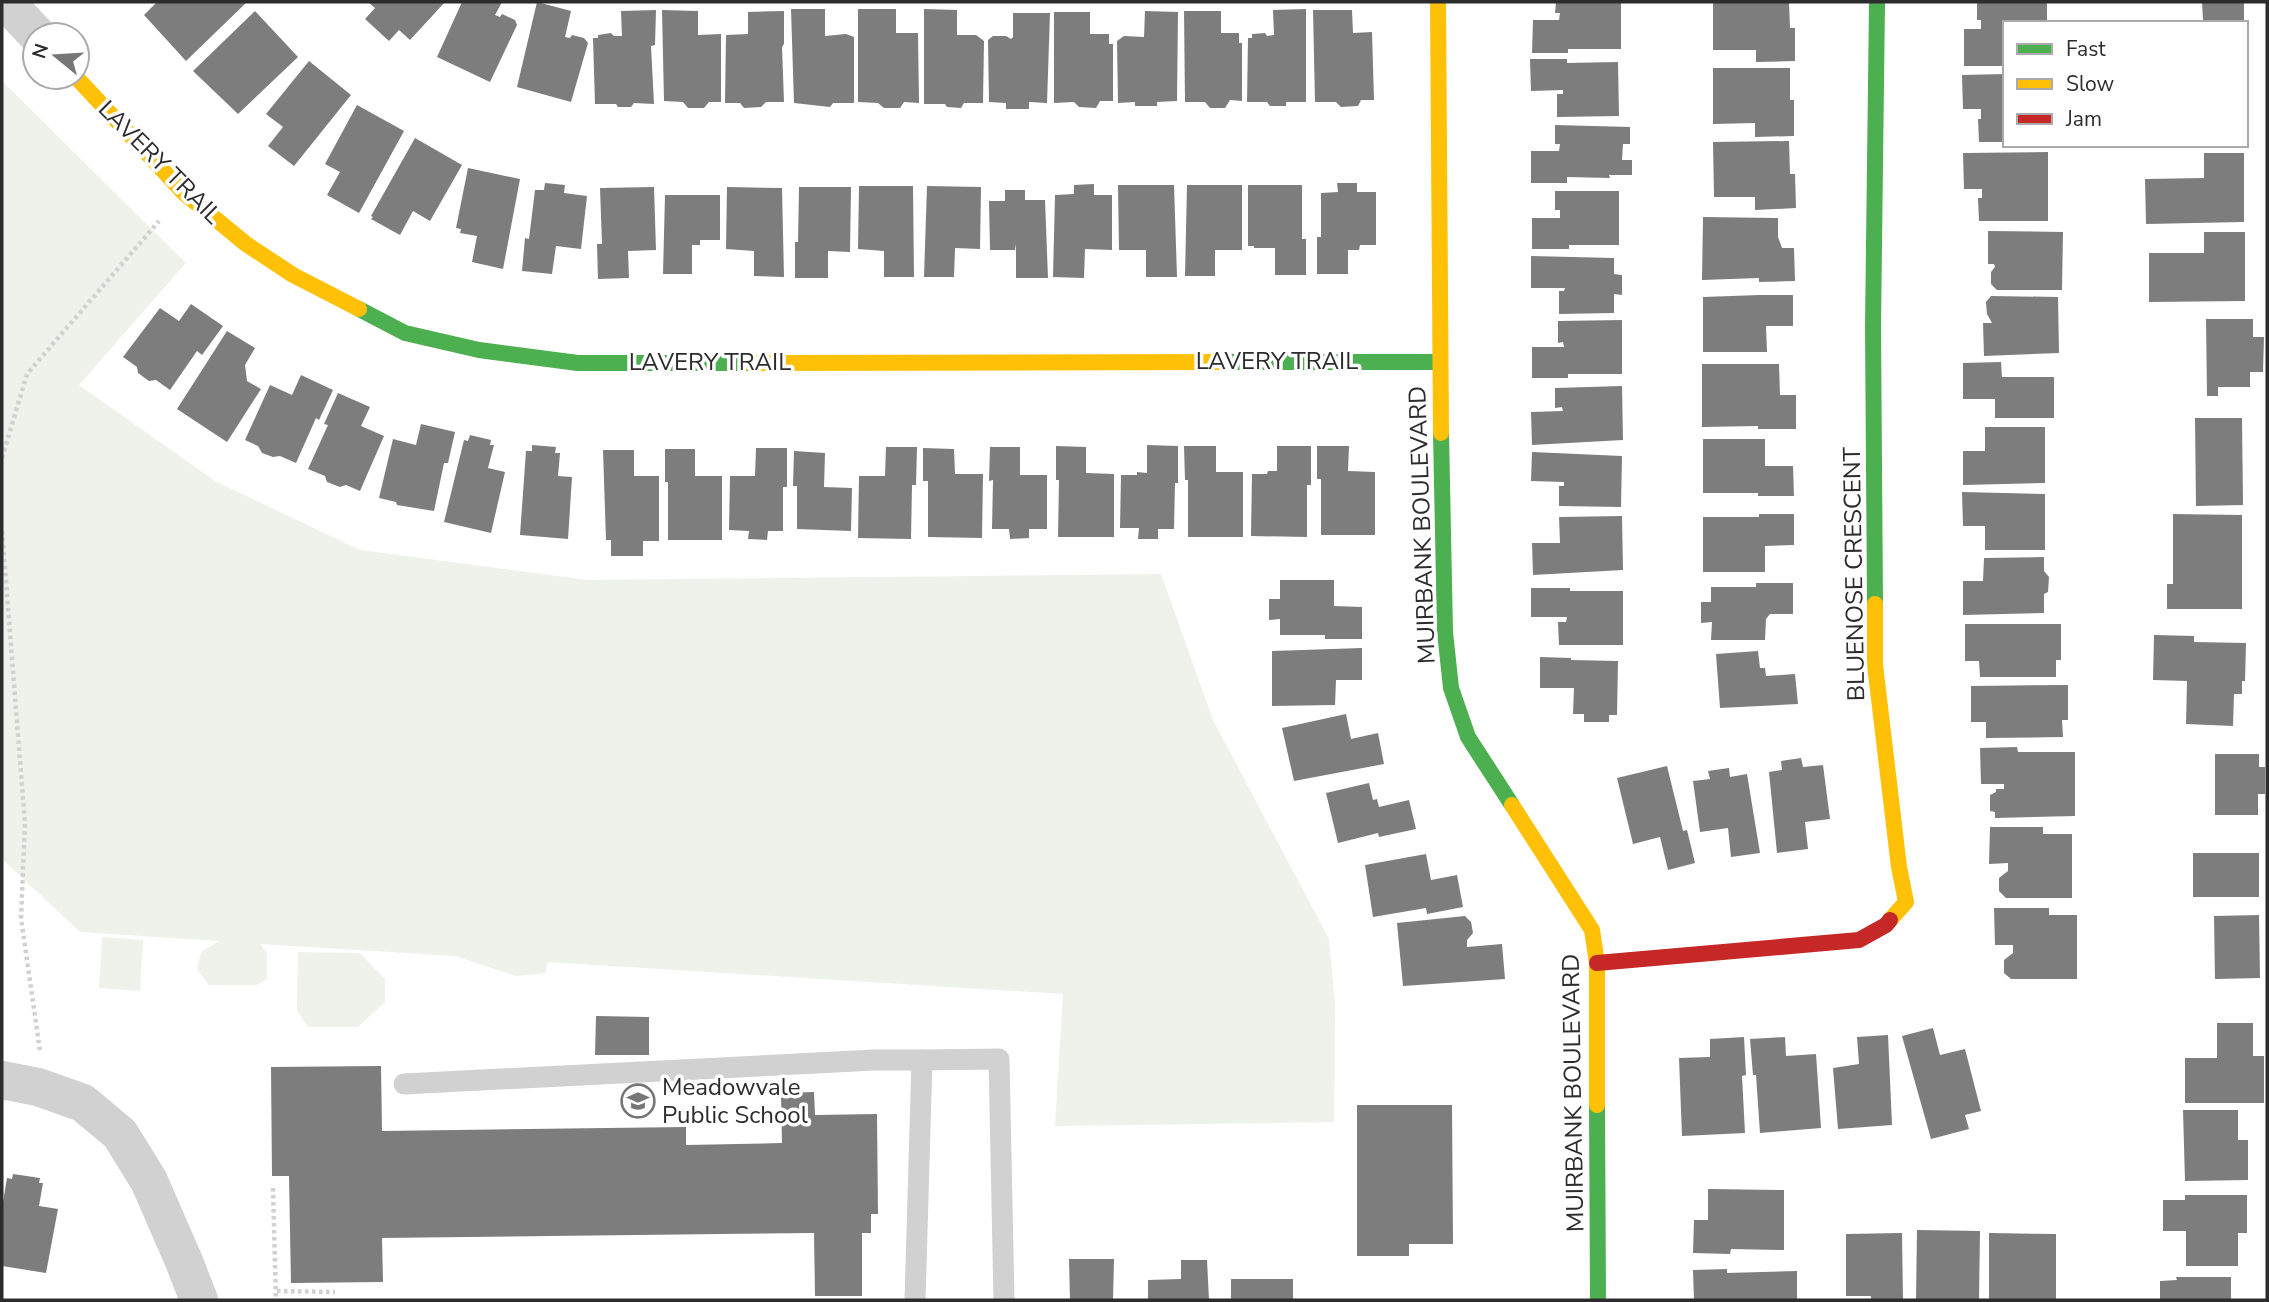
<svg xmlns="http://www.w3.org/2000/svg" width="2269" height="1302" font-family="'Nunito Sans',sans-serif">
  <rect width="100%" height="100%" fill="#fff"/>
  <g fill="#eef2eb">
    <polygon points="2,81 186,263 79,385 215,481 360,550 588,580 1161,574 1213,720 1329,939 1335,1004 1334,1122 1055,1126 1063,994 547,962 546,973 516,976 455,956 260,944 267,953 267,979 257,985 209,985 197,969 201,952 219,941 80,932 2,859"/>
    <polygon points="102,937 143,940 140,991 99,988"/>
    <polygon points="298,952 360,953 385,979 385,1002 358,1027 308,1027 297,1010"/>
  </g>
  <g fill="#7d7d7d">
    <polygon points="157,2 247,2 186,61 144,15"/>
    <polygon points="368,2 445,2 410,40 399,30 389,41 365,19 375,8"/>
    <polygon points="462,2 502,2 495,15 500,17 502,14 515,20 517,25 490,82 437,57"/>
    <polygon points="537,2 571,11 565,37 570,38 572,35 584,38 588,43 571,102 517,87"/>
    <polygon points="1556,2 1621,2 1621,49 1568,49 1568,53 1532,53 1533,20 1559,20 1560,13 1555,13"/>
    <polygon points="1713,2 1789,2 1790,28 1795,28 1795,61 1756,62 1756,50 1713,50"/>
    <polygon points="1977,2 2047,2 2047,23 2005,23 2005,66 1964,66 1964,29 1981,29 1981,20 1977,20"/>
    <polygon points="2202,2 2244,2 2244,23 2145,23 2145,20 2203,20"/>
    <polygon points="791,9 825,9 825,36 846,34 854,37 854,103 833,103 830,107 794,103"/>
    <polygon points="858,9 896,9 896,33 918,33 919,103 904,102 900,108 884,108 878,103 858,102"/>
    <polygon points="924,9 957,10 957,35 976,35 984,41 983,103 964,103 961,108 947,107 945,104 924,104"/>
    <polygon points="1306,9 1306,102 1286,102 1286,106 1270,106 1267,102 1247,102 1248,38 1252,38 1252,34 1265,33 1267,36 1274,35 1273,10"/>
    <polygon points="656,10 655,45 651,46 654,104 634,103 631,107 618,107 616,104 595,104 593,38 598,38 598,35 611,33 614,36 622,36 621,11"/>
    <polygon points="662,10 698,11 698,35 721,34 721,102 709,102 704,108 688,108 683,102 664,101"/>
    <polygon points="1313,10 1352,10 1353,33 1372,32 1374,100 1361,100 1358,106 1341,107 1336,102 1315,102"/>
    <polygon points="255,11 298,57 238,114 193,71"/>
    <polygon points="784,11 784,44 782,47 784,102 766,102 761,107 744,108 740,103 725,103 726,35 748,34 748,12"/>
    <polygon points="1145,11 1178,12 1177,101 1157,102 1157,106 1135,106 1135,102 1118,103 1117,41 1124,36 1144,37"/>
    <polygon points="1184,11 1221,11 1221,33 1239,33 1239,43 1242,43 1242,101 1230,100 1225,108 1210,108 1205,102 1185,102"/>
    <polygon points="1054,12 1090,12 1090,34 1109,34 1109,44 1113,44 1113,101 1100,101 1096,108 1079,107 1074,102 1054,103"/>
    <polygon points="1013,13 1050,13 1047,103 1029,102 1029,109 1006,109 1006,103 989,102 988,40 993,36 1006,36 1011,39 1013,37"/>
    <polygon points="1530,59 1567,59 1567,63 1618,62 1619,116 1557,117 1557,94 1563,94 1563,90 1531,91"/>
    <polygon points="309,61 351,95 294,166 268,146 283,127 266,114"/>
    <polygon points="1713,68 1790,68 1790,100 1794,100 1794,136 1755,137 1755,123 1713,124"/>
    <polygon points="2005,74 2005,142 1979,142 1978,119 1981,119 1981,109 1963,109 1962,75"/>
    <polygon points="357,105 404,131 359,213 327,195 340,172 325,164"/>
    <polygon points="1555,125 1630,127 1630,144 1623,144 1622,160 1632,160 1632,175 1609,175 1610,178 1567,177 1567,183 1531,183 1531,151 1559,151 1560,144 1555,144"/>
    <polygon points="415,138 462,165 430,221 413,211 400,235 371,219 373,217 371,216"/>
    <polygon points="1789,141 1790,174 1795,174 1796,208 1755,210 1755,197 1714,197 1713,142"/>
    <polygon points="2048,152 2048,221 1979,221 1978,198 1982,198 1982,189 1964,189 1963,153"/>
    <polygon points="2204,153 2244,153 2244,222 2146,224 2145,179 2204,178"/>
    <polygon points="468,168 520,179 503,269 472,262 477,236 460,233 461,229 456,228"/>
    <polygon points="545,183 565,185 564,193 587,196 581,249 556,246 552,274 522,271 525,238 529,239 535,190 544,190"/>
    <polygon points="1337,183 1357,183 1357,192 1376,192 1376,245 1360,245 1359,250 1348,250 1348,274 1317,274 1317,237 1321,237 1321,193 1338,192"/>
    <polygon points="1094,184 1094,195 1112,195 1112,250 1085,249 1084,278 1053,277 1055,195 1074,194 1074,185"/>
    <polygon points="1118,185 1174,185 1177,277 1146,277 1146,250 1119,250"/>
    <polygon points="1187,185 1242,185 1242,250 1215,250 1215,276 1185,276"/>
    <polygon points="1248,185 1302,185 1302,239 1306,239 1306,275 1275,275 1275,248 1254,248 1254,246 1248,246"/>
    <polygon points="859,186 913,186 914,277 884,277 884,251 858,249"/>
    <polygon points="927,186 981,187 980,249 955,248 954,277 924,277"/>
    <polygon points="654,187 656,250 628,251 629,278 598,279 597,244 602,244 600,188"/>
    <polygon points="727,187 782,188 784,277 754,276 754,251 726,249"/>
    <polygon points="799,187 851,187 850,252 828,251 828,278 795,278 795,242 798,242"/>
    <polygon points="1005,190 1025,190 1025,200 1045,200 1048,278 1016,278 1016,244 1015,250 990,250 989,201 1005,201"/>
    <polygon points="1555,191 1619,191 1619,245 1569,245 1569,249 1532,249 1532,218 1560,218 1560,210 1555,210"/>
    <polygon points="665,195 720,195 720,240 700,240 700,245 692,245 692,274 663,274"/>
    <polygon points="1703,217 1778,218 1778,237 1782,248 1794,248 1795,281 1759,282 1759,278 1702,280"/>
    <polygon points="1988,231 2063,232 2062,290 1997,290 1991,284 1991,272 1995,267 1994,264 1988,264"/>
    <polygon points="2204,232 2245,232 2245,301 2149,302 2149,253 2204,253"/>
    <polygon points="1531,256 1614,258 1614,274 1622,275 1622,295 1614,294 1614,313 1559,314 1559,291 1564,291 1565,288 1531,288"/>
    <polygon points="1759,295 1793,295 1793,326 1766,326 1767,352 1703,352 1703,297"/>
    <polygon points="1991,296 2058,297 2059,353 1984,356 1983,323 1992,323 1987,314 1986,302"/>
    <polygon points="191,304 223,326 202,355 197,351 170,390 156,380 149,381 138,373 137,367 123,357 160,308 179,321"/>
    <polygon points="2206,319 2253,319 2253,337 2264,337 2263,372 2250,372 2250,387 2218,387 2218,396 2207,396"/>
    <polygon points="1622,320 1622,374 1568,374 1568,378 1532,378 1532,347 1564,347 1563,342 1558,343 1558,321"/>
    <polygon points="227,331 255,348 245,365 247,381 261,389 227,442 177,409"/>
    <polygon points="2001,362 2002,377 2054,377 2054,418 1995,418 1995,399 1963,399 1963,363"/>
    <polygon points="1702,364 1779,364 1780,395 1796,395 1796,429 1758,429 1758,426 1702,427"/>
    <polygon points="301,375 333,390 319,420 316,418 296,463 280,456 273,457 262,453 258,446 245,440 270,385 292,395"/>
    <polygon points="1622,386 1623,440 1532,445 1531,412 1563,411 1562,407 1555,408 1555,388"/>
    <polygon points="338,393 370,407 361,426 384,436 360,491 346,485 340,487 327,482 325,476 308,469 328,425 324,424"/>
    <polygon points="2195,418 2242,418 2243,505 2196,506"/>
    <polygon points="421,424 455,432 448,463 444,463 434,511 397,505 396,502 379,498 393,439 416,445"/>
    <polygon points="1985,427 2045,427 2045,483 1963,485 1963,451 1985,451"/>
    <polygon points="470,435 491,440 490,445 494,445 488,468 505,472 491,533 444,522 464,440 468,441"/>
    <polygon points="1703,439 1765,439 1765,466 1793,466 1794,496 1758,496 1758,493 1703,493"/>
    <polygon points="532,445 556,447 555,453 560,453 558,476 572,477 568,539 520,535 526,451 532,451"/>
    <polygon points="1147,445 1178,446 1178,483 1175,483 1174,529 1158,529 1158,539 1138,539 1139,528 1120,528 1121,475 1137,475 1137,472 1147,473"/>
    <polygon points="1056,446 1086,447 1086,473 1114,474 1114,537 1058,537 1059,480 1056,480"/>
    <polygon points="1184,446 1216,446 1216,472 1243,472 1243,537 1188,537 1188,480 1185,480"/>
    <polygon points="1277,446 1311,446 1311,485 1307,485 1307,537 1251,536 1252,474 1267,474 1268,471 1277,471"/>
    <polygon points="1317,446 1349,446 1348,471 1375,472 1375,535 1321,535 1321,479 1317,479"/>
    <polygon points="886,447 917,447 916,485 912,485 911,539 858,538 859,476 885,476"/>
    <polygon points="990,447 1020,447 1020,475 1047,475 1047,529 1029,529 1029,538 1010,539 1009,529 992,529 993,480 989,481"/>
    <polygon points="756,448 787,448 787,487 783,487 783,531 768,531 767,540 748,539 749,531 729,530 730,476 755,476"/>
    <polygon points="923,448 954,449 955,474 983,474 982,538 928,537 928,481 923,481"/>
    <polygon points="665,449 695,449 695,476 722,476 722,540 668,540 668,482 665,482"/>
    <polygon points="603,450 634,450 634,476 659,476 659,541 643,541 643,556 611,556 611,540 606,540"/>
    <polygon points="794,451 825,453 824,487 852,488 851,531 797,529 797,486 793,486"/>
    <polygon points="1532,452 1622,456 1621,507 1559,506 1559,486 1564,486 1564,482 1531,481"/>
    <polygon points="1962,492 2045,494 2045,550 1985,550 1985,526 1963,526"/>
    <polygon points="1759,514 1794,514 1794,545 1765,546 1765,572 1703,572 1703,517 1759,517"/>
    <polygon points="2173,514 2242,515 2242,609 2167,609 2167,584 2173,584"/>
    <polygon points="1622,516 1623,570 1533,575 1532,543 1560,543 1559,517"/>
    <polygon points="2044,557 2044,571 2049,577 2048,592 2044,594 2044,613 1963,615 1963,581 1983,581 1984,558"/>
    <polygon points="1280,580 1334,580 1334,606 1362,607 1362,639 1325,639 1325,635 1280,635 1280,619 1269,620 1269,599 1280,599"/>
    <polygon points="1756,583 1793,583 1793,614 1770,614 1766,619 1765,640 1711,640 1712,622 1701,623 1701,602 1711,602 1711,587 1756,587"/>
    <polygon points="1531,588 1570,588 1570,591 1623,591 1623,645 1559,645 1558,622 1566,622 1567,617 1531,617"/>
    <polygon points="1965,624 2061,624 2061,660 2056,660 2056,677 1980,677 1979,661 1965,661"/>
    <polygon points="2154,635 2194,636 2194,642 2246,643 2245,681 2242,681 2242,694 2234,694 2233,726 2186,724 2187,681 2153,680"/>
    <polygon points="1362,648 1362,680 1336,680 1335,705 1272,706 1272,651"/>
    <polygon points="1758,651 1760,668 1765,668 1766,676 1795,674 1798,704 1720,708 1716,654"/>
    <polygon points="1540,657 1571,658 1571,660 1618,661 1617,715 1609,715 1609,722 1584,722 1584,714 1573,714 1574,688 1540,688"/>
    <polygon points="2068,685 2068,720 2062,720 2063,737 1986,738 1986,722 1971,722 1971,686"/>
    <polygon points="1346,714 1351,739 1378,733 1384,764 1294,781 1282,728"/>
    <polygon points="2017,747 2018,752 2075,752 2075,816 1995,818 1995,812 1990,811 1990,795 1996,792 1996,789 2004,789 2004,784 1981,784 1980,748"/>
    <polygon points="2215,754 2259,754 2259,767 2265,767 2265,794 2258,794 2258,815 2215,815"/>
    <polygon points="1801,758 1803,767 1823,765 1830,819 1805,822 1808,849 1777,853 1769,772 1782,770 1781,761"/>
    <polygon points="1667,766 1683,831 1687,830 1695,863 1668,870 1660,837 1633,844 1617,778"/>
    <polygon points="1729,768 1730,777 1747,774 1760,853 1731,857 1728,828 1700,832 1693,781 1710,779 1708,771"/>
    <polygon points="1369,783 1373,800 1377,799 1379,807 1409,800 1416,829 1379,837 1378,833 1338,843 1326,793"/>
    <polygon points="1990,827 2043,827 2043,834 2072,834 2072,898 2006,898 1999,891 1999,878 2008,871 2008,863 1989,864"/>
    <rect x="2193" y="853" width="66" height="44"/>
    <polygon points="1426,854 1431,880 1457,875 1463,907 1427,914 1426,908 1373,917 1365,865"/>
    <polygon points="1994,908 2049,908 2049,915 2077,915 2077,979 2011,979 2004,973 2004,960 2013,953 2013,945 1995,945"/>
    <polygon points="2259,915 2260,978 2215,979 2214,916"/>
    <polygon points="1465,916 1471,922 1473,933 1467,940 1467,947 1502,944 1505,979 1403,986 1397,923"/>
    <polygon points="596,1016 649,1017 649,1055 595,1055"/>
    <polygon points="2217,1023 2253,1023 2253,1056 2264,1056 2264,1103 2185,1103 2185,1058 2217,1058"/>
    <polygon points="1933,1028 1940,1055 1965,1049 1981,1111 1965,1115 1969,1129 1931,1139 1902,1036"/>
    <polygon points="1888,1035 1892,1125 1838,1129 1833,1068 1859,1064 1857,1037"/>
    <polygon points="1744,1037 1746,1075 1742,1076 1745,1133 1682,1136 1679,1058 1710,1057 1710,1039"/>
    <polygon points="1785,1037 1786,1056 1816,1054 1821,1128 1760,1133 1756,1075 1753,1075 1750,1039"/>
    <polygon points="381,1066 382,1131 686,1127 686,1145 782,1143 781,1093 814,1092 815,1115 877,1114 878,1214 871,1214 871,1233 862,1233 862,1296 815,1296 814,1233 382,1238 383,1282 291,1283 289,1176 272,1176 271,1067"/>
    <polygon points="1357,1105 1452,1105 1453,1244 1409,1244 1409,1256 1357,1256"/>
    <polygon points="2183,1110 2238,1110 2238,1140 2248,1140 2248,1180 2185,1181"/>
    <polygon points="13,1174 40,1178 39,1183 43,1183 39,1206 58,1209 46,1273 2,1266 2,1208 7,1178 12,1179"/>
    <polygon points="1708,1189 1784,1190 1784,1250 1731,1249 1730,1254 1693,1253 1694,1220 1708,1220"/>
    <polygon points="2185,1195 2247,1195 2247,1233 2238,1233 2238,1266 2186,1266 2186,1231 2163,1231 2163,1200 2185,1200"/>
    <polygon points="1917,1230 1980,1231 1979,1300 1916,1300"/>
    <polygon points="1902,1233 1903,1300 1871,1300 1871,1296 1846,1296 1846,1234"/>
    <polygon points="1989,1233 2056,1234 2056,1300 1989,1299"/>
    <polygon points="1069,1259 1114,1259 1113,1300 1070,1300"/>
    <polygon points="1181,1260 1207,1260 1209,1300 1148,1300 1148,1280 1181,1279"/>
    <polygon points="1727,1269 1727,1273 1797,1271 1797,1300 1694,1300 1693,1270"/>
    <polygon points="2176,1277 2231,1277 2231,1300 2160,1300 2160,1281 2177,1280"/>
    <rect x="1231" y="1279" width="62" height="21"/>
  </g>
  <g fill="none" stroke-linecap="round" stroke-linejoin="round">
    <g stroke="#d1d1d1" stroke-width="4.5" stroke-dasharray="3.5 3.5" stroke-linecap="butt">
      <polyline points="2,458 27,374 159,221"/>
      <polyline points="2,531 25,824 21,918 40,1051"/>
      <polyline points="273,1188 276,1300"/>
      <polyline points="277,1291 335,1292"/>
    </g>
    <g stroke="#d1d1d1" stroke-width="21">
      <polyline points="404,1084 875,1060 922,1060"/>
      <polyline points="915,1300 922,1060 999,1059 1004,1300"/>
    </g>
    <g stroke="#d1d1d1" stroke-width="38">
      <polyline points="6,2 37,35"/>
      <polyline points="2,1080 38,1087 83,1103 120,1134 149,1181 183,1259 199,1300"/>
    </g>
    <g stroke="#4caf50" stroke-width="16">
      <polyline points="359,309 405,333 479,350 578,363 751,363"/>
      <polyline points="1224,362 1439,362"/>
      <polyline points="1441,433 1445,632 1451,688 1468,737 1512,805"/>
      <polyline points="1875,604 1873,326 1877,2"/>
      <polyline points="1597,1105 1598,1300"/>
    </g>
    <g stroke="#ffc107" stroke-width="16">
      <polyline points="1438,2 1441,433"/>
      <polyline points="76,77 184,193 246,244 293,275 359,309"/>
      <polyline points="751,363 1224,362"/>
      <polyline points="1875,604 1875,665 1899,867 1906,902 1890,920"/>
      <polyline points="1512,805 1592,930 1597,963 1597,1105"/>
    </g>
    <polyline stroke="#c62828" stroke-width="16" points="1597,963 1859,940 1886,925 1890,920"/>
  </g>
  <defs>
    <symbol id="school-ring" viewBox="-11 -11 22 22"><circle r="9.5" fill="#fff" stroke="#767676" stroke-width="1.5"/><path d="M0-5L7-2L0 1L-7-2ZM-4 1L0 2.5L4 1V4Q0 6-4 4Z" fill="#767676"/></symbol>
  </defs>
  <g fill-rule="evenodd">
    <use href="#school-ring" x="619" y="1082" width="38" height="38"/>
  </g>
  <g text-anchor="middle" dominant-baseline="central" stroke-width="7" stroke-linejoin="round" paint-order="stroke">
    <g font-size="24" fill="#2c2c2c" stroke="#fff">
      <text transform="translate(160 162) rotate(45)">LAVERY TRAIL</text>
      <text x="1277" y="361">LAVERY TRAIL</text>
      <text x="710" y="362">LAVERY TRAIL</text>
      <text transform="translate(1422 525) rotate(-92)">MUIRBANK BOULEVARD</text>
      <text transform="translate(1854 574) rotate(-91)">BLUENOSE CRESCENT</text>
      <text transform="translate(1573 1093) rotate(-91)">MUIRBANK BOULEVARD</text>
    </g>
    <g font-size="24" fill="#2c2c2c" stroke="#fff" text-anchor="start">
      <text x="662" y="1087">Meadowvale<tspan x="662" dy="28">Public School</tspan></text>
    </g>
  </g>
  <rect width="2269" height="1302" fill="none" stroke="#2c2c2c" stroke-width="7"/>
  <rect x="2003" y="21" width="245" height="126" fill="#ffffff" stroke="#ababab" stroke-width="2"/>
  <rect x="2017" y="44" width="35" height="10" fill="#4caf50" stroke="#ababab" stroke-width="2"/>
  <text x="2066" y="56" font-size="21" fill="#2c2c2c">Fast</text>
  <rect x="2017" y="79" width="35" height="10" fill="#ffc107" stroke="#ababab" stroke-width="2"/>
  <text x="2066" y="91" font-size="21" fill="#2c2c2c">Slow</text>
  <rect x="2017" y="114" width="35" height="10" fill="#c62828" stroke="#ababab" stroke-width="2"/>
  <text x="2066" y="126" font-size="21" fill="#2c2c2c">Jam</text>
  <g transform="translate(56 56) rotate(288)"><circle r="33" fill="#ffffff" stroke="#ababab" stroke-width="2"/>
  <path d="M0-5L12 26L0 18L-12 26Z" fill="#767676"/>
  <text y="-10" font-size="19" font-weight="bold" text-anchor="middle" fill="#2c2c2c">N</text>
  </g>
</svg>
